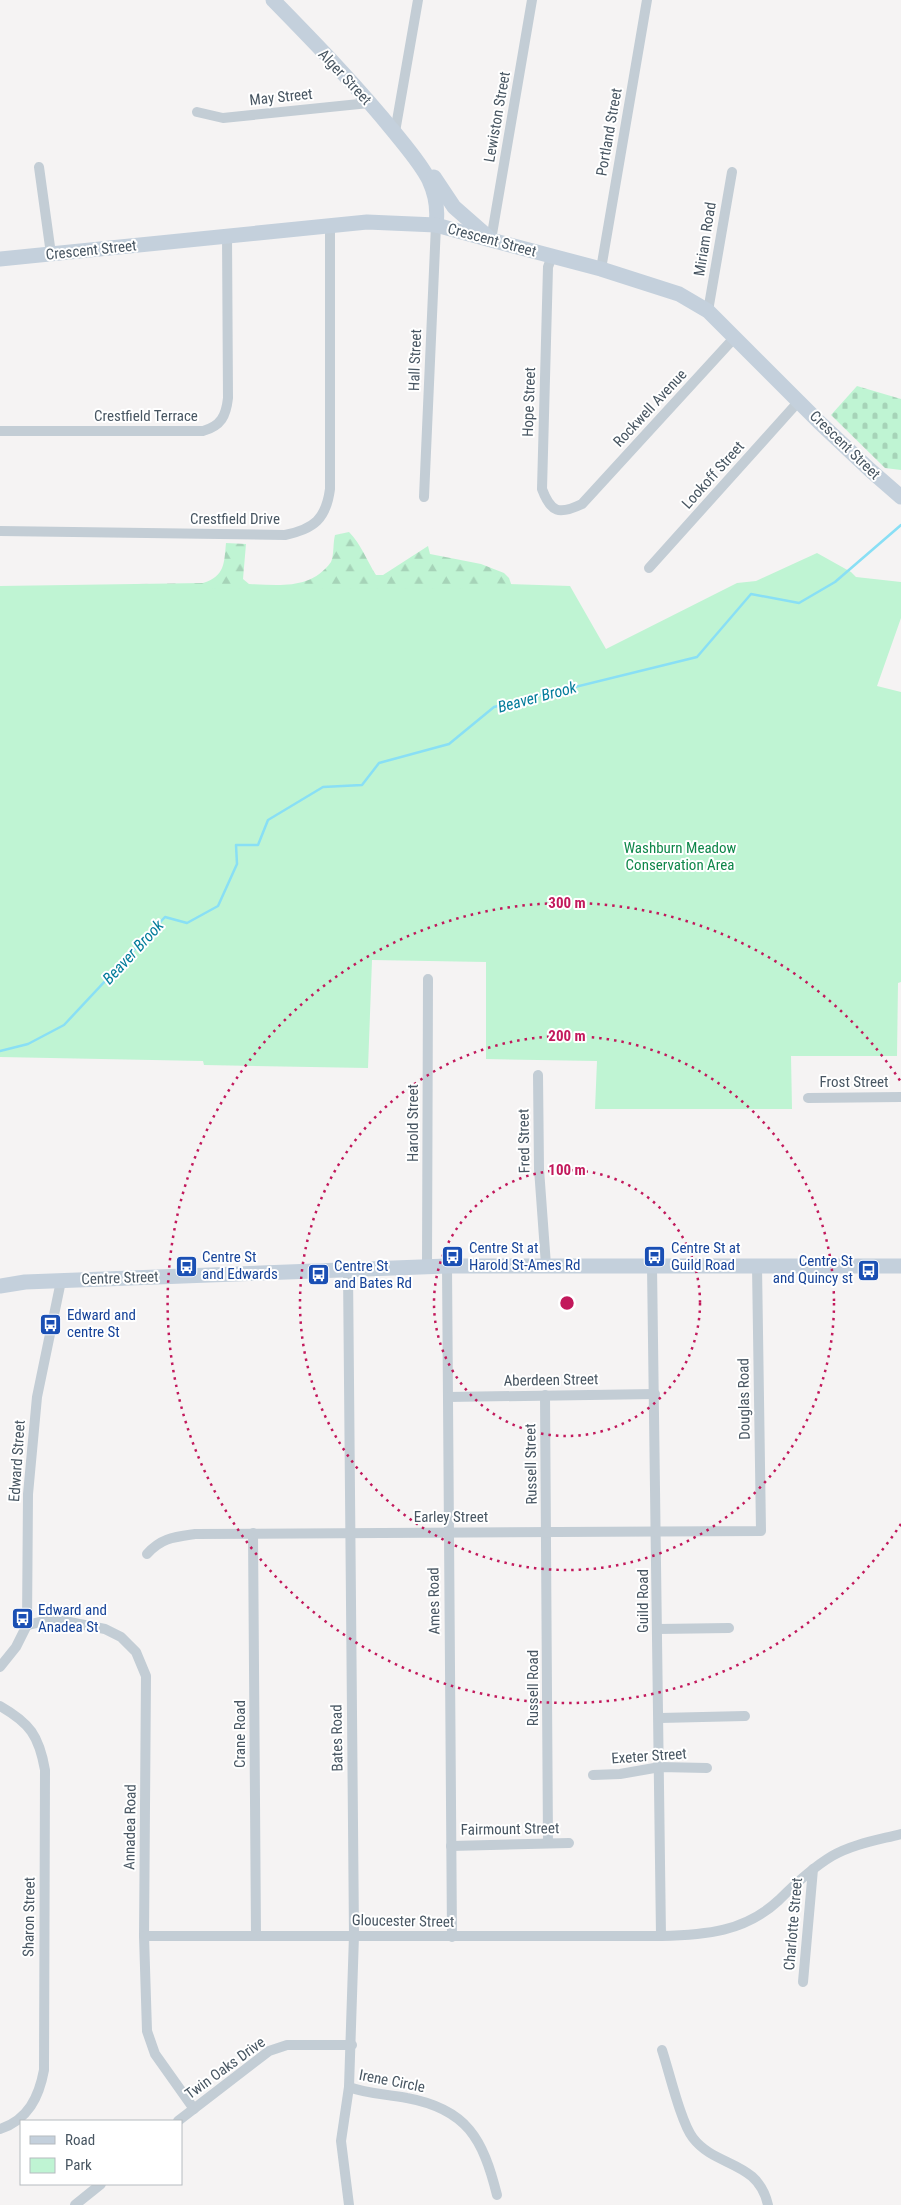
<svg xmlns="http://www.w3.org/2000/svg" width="901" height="2205" font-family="'Roboto Condensed',sans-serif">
  <defs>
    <pattern id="forest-firs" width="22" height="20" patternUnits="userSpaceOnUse" patternTransform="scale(1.25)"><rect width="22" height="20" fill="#bff4d3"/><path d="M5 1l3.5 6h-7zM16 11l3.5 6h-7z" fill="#a6d3b8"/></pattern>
    <pattern id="cemetery-stones" width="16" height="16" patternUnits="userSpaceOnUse" patternTransform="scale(1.25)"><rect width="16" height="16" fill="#bff4d3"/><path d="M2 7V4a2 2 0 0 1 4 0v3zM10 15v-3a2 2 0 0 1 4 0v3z" fill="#a6d3b8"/></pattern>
  </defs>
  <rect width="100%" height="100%" fill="#f5f3f3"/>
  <path fill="url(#forest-firs)" d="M349,532C361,544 367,561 376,575H383L428,546L430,554L481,564L504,573L509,578L515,595L0,621V586L203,583C225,576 224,564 226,543L246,544L243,579L249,584C279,585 311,590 331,562C334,556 333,542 335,535Z"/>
  <polygon fill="url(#cemetery-stones)" points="857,386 901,399 901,470 885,468 831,415"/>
  <polygon fill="#bff4d3" points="817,553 851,572 856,577 901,582 901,618 877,686 901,692 901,982 898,983 897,1056 791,1056 792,1109 595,1109 597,1061 486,1059 486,962 372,960 368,1068 204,1065 203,1061 0,1057 0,588 481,589 481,583 570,586 606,649 737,583 756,581"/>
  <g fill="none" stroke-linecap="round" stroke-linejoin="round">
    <polyline stroke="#89dff5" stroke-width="2.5" points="0,1051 28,1044 64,1025 165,917 187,923 218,906 237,864 236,845 258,845 268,820 323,787 362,785 379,763 449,744 494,707 697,657 751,594 799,603 835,582 901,525"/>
    <g stroke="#c3cdd5" stroke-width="10">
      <polyline points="197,112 223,118 369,103"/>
      <polyline points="395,132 418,0"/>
      <polyline points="39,167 51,254"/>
      <polyline points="491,240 532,0"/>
      <path d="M552,256L548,267L542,489C551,513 559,515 582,504L735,337"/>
      <polyline points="601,269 647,0"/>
      <polyline points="708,311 732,172"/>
      <path d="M0,431H203C221,426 226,416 228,398L227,235"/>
      <polyline points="424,497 436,225"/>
      <path d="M0,531L285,535C314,529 326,519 330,489V225"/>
      <polyline points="649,568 799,401"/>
      <polyline points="538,1075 539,1169 546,1265"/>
      <polyline points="808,1098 901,1097"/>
      <polyline points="427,1266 428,979"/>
      <polyline points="447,1266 452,1937"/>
      <polyline points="652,1266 661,1936"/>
      <polyline points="348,1270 354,1935 349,2087 341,2141 349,2205"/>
      <polyline points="545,1395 548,1843"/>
      <polyline points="448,1397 655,1394"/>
      <polyline points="253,1533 256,1935"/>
      <path d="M147,1554C161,1538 174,1537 195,1534L761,1531L757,1266"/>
      <polyline points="27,1625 54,1619 105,1629 121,1637 136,1652 146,1676 144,1936 147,2031 155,2054 194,2109"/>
      <polyline points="658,1629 729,1628"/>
      <polyline points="0,1667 16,1647 27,1625 28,1494 37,1397 61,1281"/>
      <path d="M0,1706C30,1723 39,1736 45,1770L44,2070C39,2097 28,2120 0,2129"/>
      <polyline points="660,1718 745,1716"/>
      <polyline points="593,1775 620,1774 660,1767 707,1768"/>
      <polyline points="451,1846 569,1843"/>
      <path d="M144,1936H661C705,1935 745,1932 779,1900C795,1884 812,1868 832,1856C853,1844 878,1840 901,1834"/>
      <polyline points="803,1982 813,1869"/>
      <path d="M662,2050C669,2071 681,2123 693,2138C716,2168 758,2160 768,2205"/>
      <path d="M349,2087C367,2094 388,2094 407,2098C467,2109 483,2139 497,2195"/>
      <polyline points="178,2121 269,2051 287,2045 352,2045"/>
      <polyline points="75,2205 101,2184"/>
    </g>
    <g stroke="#c4d0dc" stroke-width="15">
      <path d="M273,0C315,43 358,87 395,133C407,148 421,164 429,180C436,195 438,210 436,225"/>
      <polyline points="434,177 454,207 487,236"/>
      <polyline points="0,259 367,222 436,225 491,240 601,269 679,294 708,311 819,422 870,470 901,497"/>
      <polyline points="0,1286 25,1282 447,1266 901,1266"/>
    </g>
  </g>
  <g fill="none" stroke="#c2185b" stroke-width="2.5" stroke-dasharray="2.5 5">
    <circle cx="567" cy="1303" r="133"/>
    <circle cx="567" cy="1303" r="267"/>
    <path d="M901 1524A400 400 0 1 1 901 1082"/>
  </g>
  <defs>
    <symbol id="bus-square" viewBox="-11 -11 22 22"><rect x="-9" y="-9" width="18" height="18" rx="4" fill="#1a4fb4" stroke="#fff"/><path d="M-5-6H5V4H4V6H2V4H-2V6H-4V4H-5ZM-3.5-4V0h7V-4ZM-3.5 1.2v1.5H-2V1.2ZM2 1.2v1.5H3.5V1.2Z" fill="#fff"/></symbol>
  </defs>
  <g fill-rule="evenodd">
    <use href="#bus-square" x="440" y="1244" width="25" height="25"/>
    <use href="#bus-square" x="642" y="1244" width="25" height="25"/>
    <use href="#bus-square" x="174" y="1254" width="25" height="25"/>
    <use href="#bus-square" x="856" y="1258" width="25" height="25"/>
    <use href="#bus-square" x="306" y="1262" width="25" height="25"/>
    <use href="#bus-square" x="38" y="1312" width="25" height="25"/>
    <use href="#bus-square" x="10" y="1606" width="25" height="25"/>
  </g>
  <g text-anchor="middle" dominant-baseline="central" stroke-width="4" stroke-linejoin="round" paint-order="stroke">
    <g font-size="15" fill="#485662" stroke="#fff">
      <text transform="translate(345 77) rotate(47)">Alger Street</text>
      <text transform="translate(281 97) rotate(-6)">May Street</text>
      <text transform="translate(497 117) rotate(-80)">Lewiston Street</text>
      <text transform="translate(609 132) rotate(-80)">Portland Street</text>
      <text transform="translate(705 239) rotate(-81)">Miriam Road</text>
      <text transform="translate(492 240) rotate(15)">Crescent Street</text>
      <text transform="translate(91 250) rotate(-6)">Crescent Street</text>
      <text transform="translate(415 360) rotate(-88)">Hall Street</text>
      <text transform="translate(529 402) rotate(-88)">Hope Street</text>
      <text transform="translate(650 408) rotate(-47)">Rockwell Avenue</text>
      <text x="146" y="416">Crestfield Terrace</text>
      <text transform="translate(845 445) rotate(44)">Crescent Street</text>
      <text transform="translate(713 475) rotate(-48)">Lookoff Street</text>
      <text x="235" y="519">Crestfield Drive</text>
      <text x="854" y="1082">Frost Street</text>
      <text transform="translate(413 1123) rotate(-90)">Harold Street</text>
      <text transform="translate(524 1141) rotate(-91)">Fred Street</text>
      <text transform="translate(120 1278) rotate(-2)">Centre Street</text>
      <text transform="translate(551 1380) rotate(-1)">Aberdeen Street</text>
      <text transform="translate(744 1399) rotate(-91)">Douglas Road</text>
      <text transform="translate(17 1461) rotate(-86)">Edward Street</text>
      <text transform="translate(531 1464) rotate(-91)">Russell Street</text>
      <text x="451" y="1517">Earley Street</text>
      <text transform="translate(434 1601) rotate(-91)">Ames Road</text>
      <text transform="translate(643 1601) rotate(-90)">Guild Road</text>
      <text transform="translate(533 1688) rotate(-90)">Russell Road</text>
      <text transform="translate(240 1734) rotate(-90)">Crane Road</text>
      <text transform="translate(337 1738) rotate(-91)">Bates Road</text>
      <text transform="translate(649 1756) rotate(-4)">Exeter Street</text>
      <text transform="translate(130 1827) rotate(-89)">Annadea Road</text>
      <text transform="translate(510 1829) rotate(-1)">Fairmount Street</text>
      <text transform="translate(29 1917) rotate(-89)">Sharon Street</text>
      <text transform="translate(403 1921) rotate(1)">Gloucester Street</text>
      <text transform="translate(793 1924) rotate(-85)">Charlotte Street</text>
      <text transform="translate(225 2068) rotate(-36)">Twin Oaks Drive</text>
      <text transform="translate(392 2081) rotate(11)">Irene Circle</text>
    </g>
    <g font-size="15" fill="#0f874a" stroke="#fff">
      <text x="680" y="848">Washburn Meadow<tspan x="680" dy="17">Conservation Area</tspan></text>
    </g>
    <g font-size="15" fill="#164399" stroke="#fff" text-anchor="start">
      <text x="469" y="1248">Centre St at<tspan x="469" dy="17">Harold St-Ames Rd</tspan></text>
      <text x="671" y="1248">Centre St at<tspan x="671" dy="17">Guild Road</tspan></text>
      <text x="202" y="1257">Centre St<tspan x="202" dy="17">and Edwards</tspan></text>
      <text x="853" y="1261" text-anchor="end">Centre St<tspan x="853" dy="17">and Quincy st</tspan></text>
      <text x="334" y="1266">Centre St<tspan x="334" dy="17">and Bates Rd</tspan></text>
      <text x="67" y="1315">Edward and<tspan x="67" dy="17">centre St</tspan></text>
      <text x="38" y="1610">Edward and<tspan x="38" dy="17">Anadea St</tspan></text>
    </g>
    <g font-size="16" font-style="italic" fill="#037c9b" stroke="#fff">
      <text transform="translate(537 697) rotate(-15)">Beaver Brook</text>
      <text transform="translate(133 952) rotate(-47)">Beaver Brook</text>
    </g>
  </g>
  <circle cx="567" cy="1303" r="8" fill="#c2185b" stroke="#fff" stroke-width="2.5"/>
  <g font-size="15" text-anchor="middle" font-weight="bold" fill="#c2185b" stroke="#fff" stroke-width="4" stroke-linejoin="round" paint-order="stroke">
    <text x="567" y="908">300 m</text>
    <text x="567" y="1041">200 m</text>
    <text x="567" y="1175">100 m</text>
  </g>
  <rect x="20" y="2120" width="162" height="65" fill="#ffffff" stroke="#b6bbc0"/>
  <rect x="30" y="2136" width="25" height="8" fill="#c4d0dc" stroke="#b6bbc0"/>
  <text x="65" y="2145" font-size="15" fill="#485662">Road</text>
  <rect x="30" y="2158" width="25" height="15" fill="#bff4d3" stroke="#b6bbc0"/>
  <text x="65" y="2170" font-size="15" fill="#485662">Park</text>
</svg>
